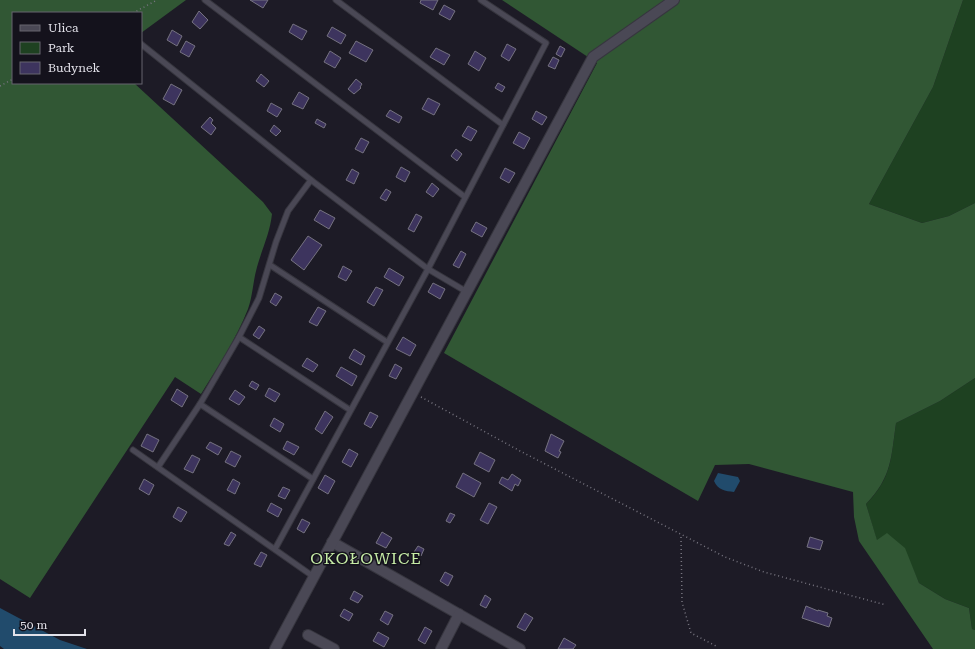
<svg xmlns="http://www.w3.org/2000/svg" width="975" height="649" font-family="'Roboto Serif',serif">
  <rect width="100%" height="100%" fill="#1d1b26"/>
  <g fill="#1e4121">
    <polygon points="963,0 975,0 975,203 949,216 922,223 869,204 933,87"/>
    <path d="M975,378V630L972,629L969,608L945,599L919,583L904,548L887,534L877,541L866,504C892,478 891,458 896,423L940,401Z"/>
  </g>
  <g fill="#315734">
    <path d="M0,0H186L141,33V13H13V83H134L263,202L272,214C270,233 262,249 257,267C253,281 253,295 248,309C236,339 218,367 201,394L175,377L30,598L0,579Z"/>
    <path d="M502,0H963L933,87L869,204L922,223L949,216L975,203V378L940,401L896,423C891,458 892,477 866,504L877,540L887,533L905,548L919,583L945,599L969,608L972,629L975,630V649H933L859,541L854,517L853,492L749,464L715,465L698,501L444,353L597,63Z"/>
  </g>
  <g fill="#214b6c">
    <path d="M718,473L738,477L740,481L734,492C725,491 718,490 714,481Z"/>
    <polygon points="0,608 60,640 87,649 4,649 0,646"/>
  </g>
  <g fill="#3d345e" stroke="#757280">
    <polygon points="250,0 268,0 263,8"/>
    <polygon points="421,0 438,0 433,10 420,3"/>
    <polygon points="444,5 455,11 450,20 439,14"/>
    <polygon points="199,11 208,20 200,29 192,22"/>
    <polygon points="293,24 307,31 302,40 289,32"/>
    <polygon points="332,27 346,35 341,44 327,36"/>
    <polygon points="172,30 182,36 177,46 167,40"/>
    <polygon points="186,41 195,46 189,57 180,52"/>
    <polygon points="356,41 373,50 366,62 349,53"/>
    <polygon points="507,44 516,49 509,61 501,56"/>
    <polygon points="560,46 565,49 561,57 556,54"/>
    <polygon points="436,48 450,55 444,65 430,57"/>
    <polygon points="330,51 341,58 335,68 324,62"/>
    <polygon points="475,51 486,58 479,71 468,64"/>
    <polygon points="553,57 559,60 555,69 548,66"/>
    <polygon points="261,74 269,81 264,87 256,81"/>
    <polygon points="356,79 362,84 360,87 361,88 354,94 348,89"/>
    <polygon points="498,83 505,87 502,92 495,88"/>
    <polygon points="171,84 182,90 174,105 163,99"/>
    <polygon points="299,92 309,98 303,109 292,104"/>
    <polygon points="428,98 440,104 434,115 422,109"/>
    <polygon points="271,103 282,109 277,117 267,111"/>
    <polygon points="390,110 402,117 399,123 386,116"/>
    <polygon points="536,111 547,117 542,125 532,119"/>
    <polygon points="210,117 213,120 211,123 216,128 211,135 201,127"/>
    <polygon points="317,119 326,124 324,128 315,123"/>
    <polygon points="274,125 281,131 276,136 270,131"/>
    <polygon points="468,126 477,131 471,141 462,136"/>
    <polygon points="519,132 530,138 524,149 513,143"/>
    <polygon points="361,138 369,142 363,153 355,149"/>
    <polygon points="456,149 462,154 457,161 451,156"/>
    <polygon points="401,167 410,172 405,182 396,177"/>
    <polygon points="505,168 515,173 509,183 500,178"/>
    <polygon points="352,169 359,173 354,184 346,180"/>
    <polygon points="432,183 439,189 433,197 426,192"/>
    <polygon points="386,189 391,192 386,201 380,198"/>
    <polygon points="320,210 335,218 329,229 314,220"/>
    <polygon points="416,214 422,217 414,232 408,229"/>
    <polygon points="476,222 487,228 482,237 471,231"/>
    <polygon points="308,236 322,245 304,270 291,260"/>
    <polygon points="461,251 466,254 459,268 453,265"/>
    <polygon points="343,266 352,271 346,281 338,277"/>
    <polygon points="389,268 404,277 399,286 384,277"/>
    <polygon points="433,283 445,289 440,299 428,292"/>
    <polygon points="376,287 383,290 374,306 367,302"/>
    <polygon points="275,293 282,297 276,306 270,302"/>
    <polygon points="318,307 326,311 317,326 309,322"/>
    <polygon points="259,326 265,330 259,339 253,335"/>
    <polygon points="403,337 416,345 410,356 396,349"/>
    <polygon points="354,349 365,356 361,365 349,358"/>
    <polygon points="307,358 318,365 313,372 302,366"/>
    <polygon points="395,364 402,368 396,379 389,376"/>
    <polygon points="341,367 357,376 352,386 336,376"/>
    <polygon points="252,381 259,385 256,390 249,386"/>
    <polygon points="269,388 280,394 275,402 265,396"/>
    <polygon points="177,389 188,396 182,407 171,400"/>
    <polygon points="235,390 245,397 239,405 229,399"/>
    <polygon points="325,411 333,417 322,434 315,429"/>
    <polygon points="370,412 378,416 371,428 364,424"/>
    <polygon points="274,418 284,424 280,432 270,426"/>
    <polygon points="147,434 159,440 153,452 141,446"/>
    <polygon points="551,434 564,441 559,451 561,452 558,458 545,451"/>
    <polygon points="287,441 299,447 294,455 283,449"/>
    <polygon points="210,442 222,448 218,455 206,448"/>
    <polygon points="349,449 358,454 351,467 342,462"/>
    <polygon points="231,451 241,456 235,467 225,462"/>
    <polygon points="480,452 495,460 489,472 474,464"/>
    <polygon points="192,455 200,459 193,473 184,469"/>
    <polygon points="463,473 481,483 474,497 456,487"/>
    <polygon points="512,474 521,480 518,486 515,484 512,491 499,483 502,477 508,480"/>
    <polygon points="325,475 335,481 328,494 318,488"/>
    <polygon points="144,479 154,485 149,495 139,489"/>
    <polygon points="233,479 240,483 235,494 227,490"/>
    <polygon points="283,487 290,490 285,499 278,496"/>
    <polygon points="271,503 282,509 278,517 267,511"/>
    <polygon points="489,503 497,507 488,524 480,520"/>
    <polygon points="178,507 187,512 181,522 173,517"/>
    <polygon points="450,513 455,515 450,523 446,521"/>
    <polygon points="302,519 310,523 304,533 297,529"/>
    <polygon points="231,532 236,535 229,546 224,544"/>
    <polygon points="382,532 392,538 386,548 376,543"/>
    <polygon points="810,537 823,541 820,550 807,547"/>
    <polygon points="418,546 424,549 421,556 414,552"/>
    <polygon points="261,552 267,555 261,567 254,564"/>
    <polygon points="445,572 453,576 448,586 440,581"/>
    <polygon points="354,591 363,596 358,603 350,599"/>
    <polygon points="485,595 491,599 486,608 480,605"/>
    <polygon points="806,606 818,611 818,610 828,613 827,616 832,618 829,627 802,618"/>
    <polygon points="344,609 353,614 349,621 340,616"/>
    <polygon points="385,611 393,615 388,625 380,620"/>
    <polygon points="525,613 533,618 525,631 517,627"/>
    <polygon points="425,627 432,631 425,644 418,640"/>
    <polygon points="378,632 389,638 384,647 373,641"/>
    <polygon points="564,638 576,645 573,649 558,649"/>
  </g>
  <g fill="none" stroke-linecap="round" stroke-linejoin="round">
    <defs>
      <g id="service">
        <polyline points="205,0 465,197"/>
        <polyline points="336,0 503,125"/>
        <polyline points="141,44 311,180 428,269 467,292"/>
        <polyline points="270,265 387,342"/>
        <polyline points="239,337 350,410"/>
        <polyline points="200,404 239,337 259,298 276,242 288,211 311,180"/>
        <polyline points="133,450 314,577"/>
        <polyline points="158,467 200,404 313,479"/>
        <polyline points="275,549 428,269 546,43 481,0"/>
      </g>
      <g id="minor">
        <polyline points="332,542 520,649"/>
        <polyline points="308,635 334,649"/>
        <polyline points="275,649 593,57 674,0"/>
        <polyline points="441,649 459,614"/>
      </g>
    </defs>
    <use href="#service" stroke="#37363f" stroke-width="7"/>
    <use href="#minor" stroke="#37363f" stroke-width="12"/>
    <g stroke="#787680" stroke-width="1.5" stroke-dasharray="1 3" stroke-linecap="butt">
      <polyline points="133,13 157,0"/>
      <polyline points="0,86 13,79"/>
      <polyline points="421,397 520,451 725,557 764,572 886,605"/>
      <polyline points="681,537 682,602 691,633 716,646"/>
    </g>
    <use href="#service" stroke="#4a4855" stroke-width="5"/>
    <use href="#minor" stroke="#4a4855" stroke-width="10"/>
  </g>
  <g text-anchor="middle" dominant-baseline="central" stroke-width="3" stroke-linejoin="round" paint-order="stroke">
    <g font-size="16" letter-spacing="1" fill="#c7eda7" stroke="#14121c">
      <text x="366" y="558">OKOŁOWICE</text>
    </g>
  </g>
  <rect x="12" y="12" width="130" height="72" fill="#14121c" stroke="#66656e"/>
  <rect x="20" y="25" width="20" height="6" fill="#4a4855" stroke="#66656e"/>
  <text x="48" y="32" font-size="12" fill="#e2e1e9">Ulica</text>
  <rect x="20" y="42" width="20" height="12" fill="#1e4121" stroke="#66656e"/>
  <text x="48" y="52" font-size="12" fill="#e2e1e9">Park</text>
  <rect x="20" y="62" width="20" height="12" fill="#3d345e" stroke="#66656e"/>
  <text x="48" y="72" font-size="12" fill="#e2e1e9">Budynek</text>
  <path d="M14 629v6h71v-6" fill="none" stroke="#e2e1e9" stroke-width="2"/>
  <text x="20" y="629" font-size="12" fill="#e2e1e9" stroke="#14121c" stroke-width="3" paint-order="stroke">50 m</text>
</svg>
